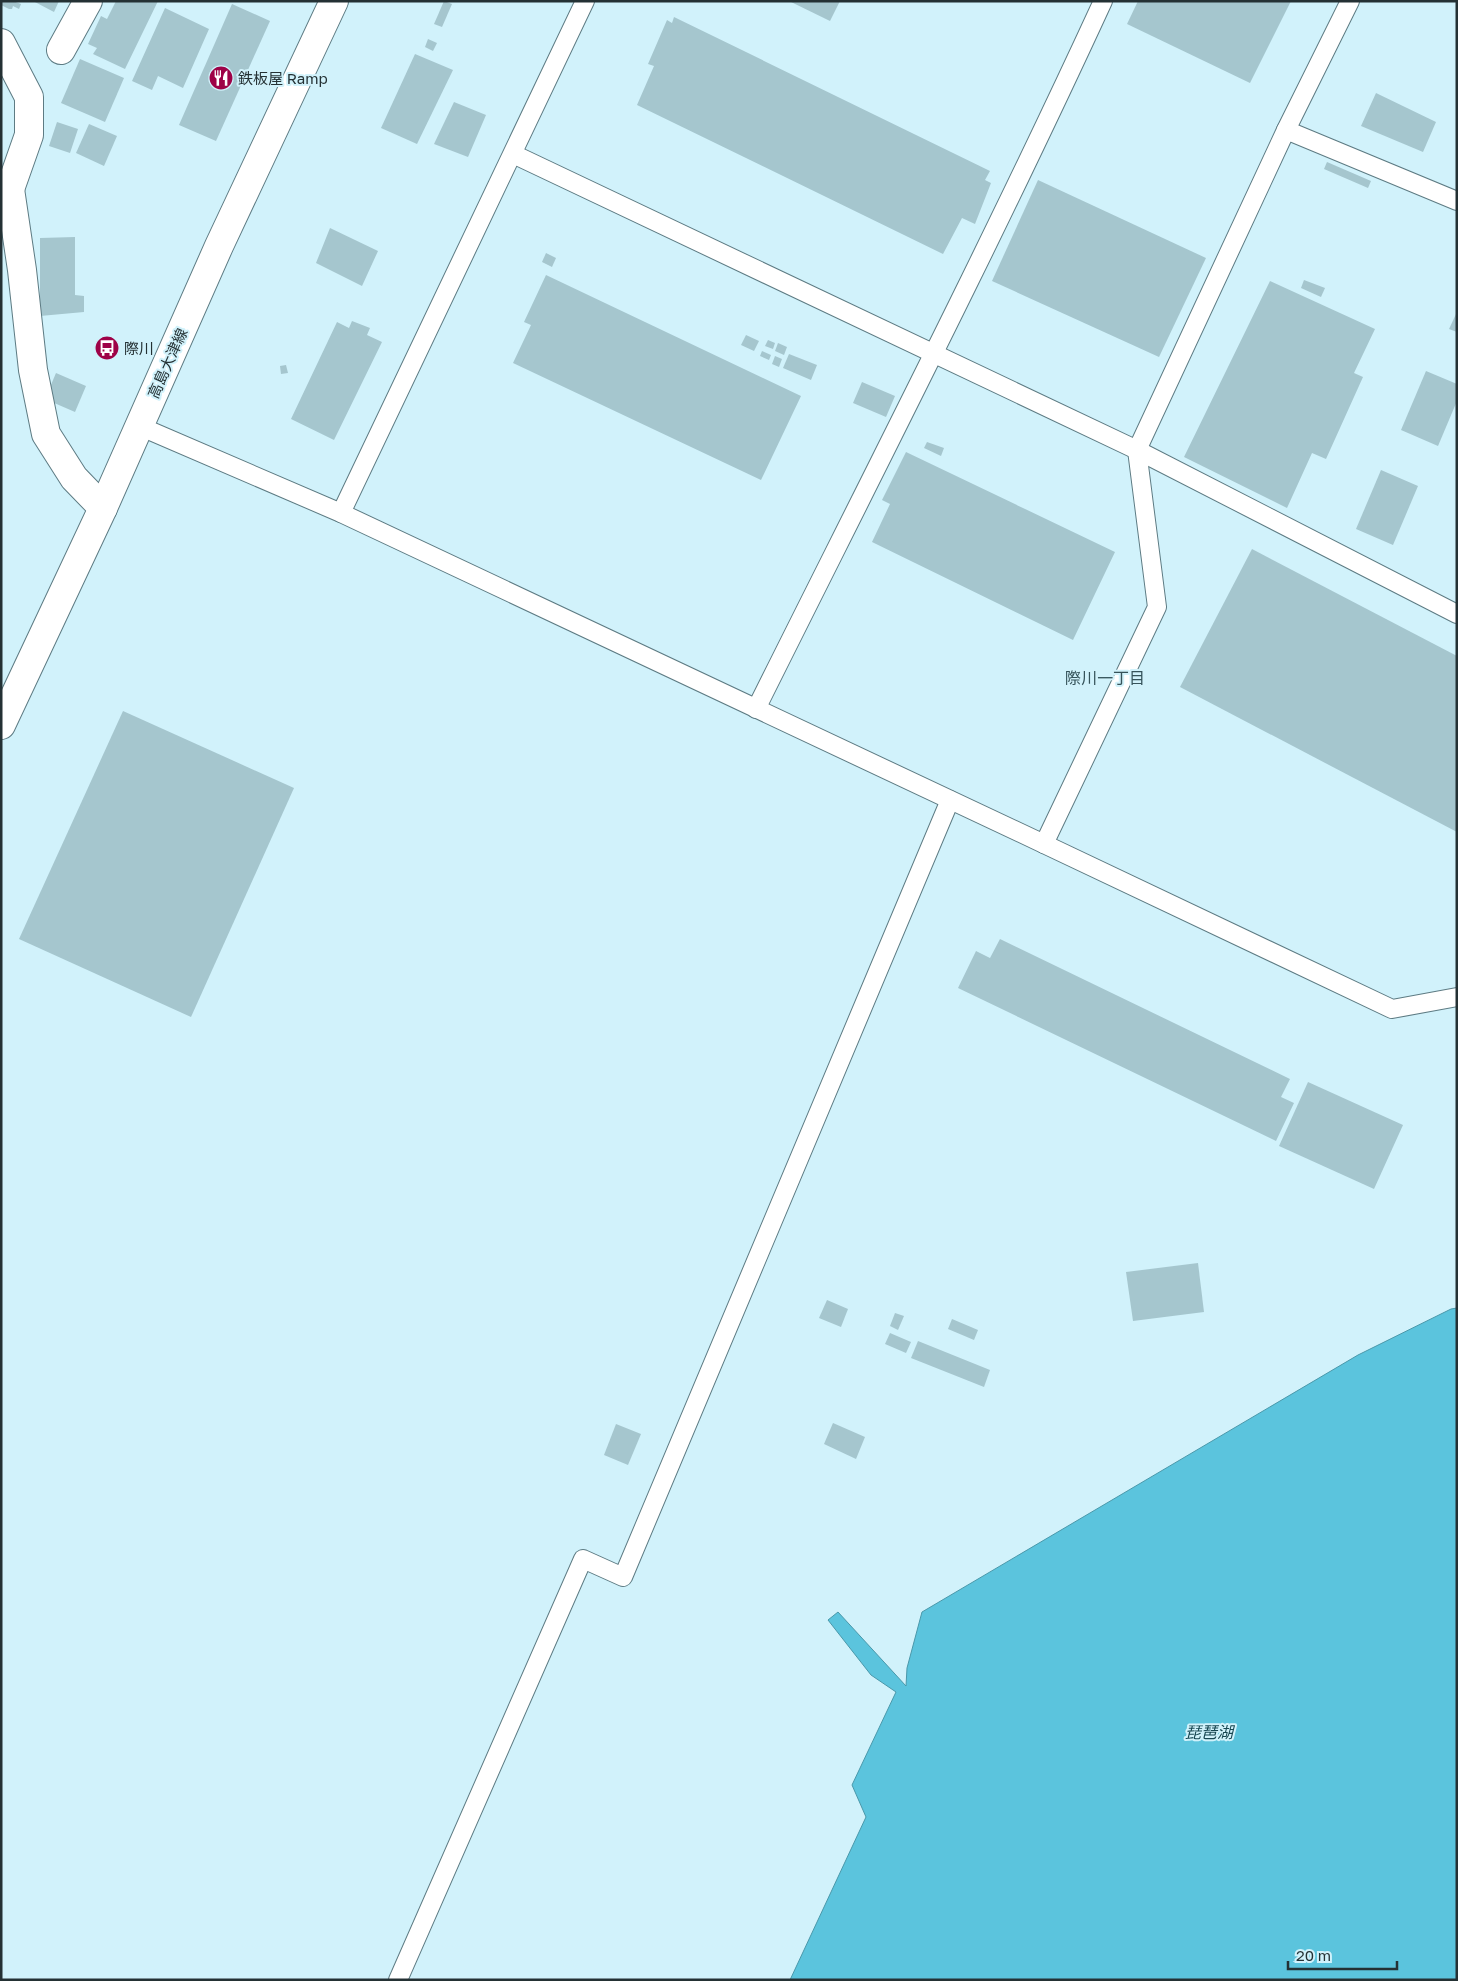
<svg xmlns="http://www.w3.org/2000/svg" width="1458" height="1981" font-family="'Golos Text','Noto Sans JP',sans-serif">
  <rect width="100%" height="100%" fill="#d1f2fb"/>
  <polygon fill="#5bc4dd" stroke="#4a98aa" points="1457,1308 1457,1980 790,1980 866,1817 852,1785 896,1692 871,1675 828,1620 838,1612 906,1686 907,1668 922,1612 1358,1355 1451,1309"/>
  <g fill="#a5c6ce">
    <polygon points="1,1 13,1 21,4 19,9 13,6 12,9 9,9 1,5"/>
    <polygon points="33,1 59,1 54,12"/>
    <polygon points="116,1 158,1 125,69 93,54 97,48 88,44 101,16 107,19"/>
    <polygon points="444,1 452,4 442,27 434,24"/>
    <polygon points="789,1 840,1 830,21"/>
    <polygon points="1138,1 1291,1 1250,83 1127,24"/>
    <polygon points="232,4 270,21 216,141 179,125"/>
    <polygon points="165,8 209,29 183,88 158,76 152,90 132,81"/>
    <polygon points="674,17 990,171 985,180 991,183 975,224 962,218 943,254 637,105 654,66 648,64 667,20 672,23"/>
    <polygon points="428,39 437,43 433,51 425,47"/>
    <polygon points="415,54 453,70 417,144 381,128"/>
    <polygon points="80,59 124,78 105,122 61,103"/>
    <polygon points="1376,93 1436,122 1423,152 1361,126"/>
    <polygon points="454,102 486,115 468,157 434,144"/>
    <polygon points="57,122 78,129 70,153 49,146"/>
    <polygon points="89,124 117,136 104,166 76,153"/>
    <polygon points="1327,162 1371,181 1368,188 1324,169"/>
    <polygon points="1038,180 1206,258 1159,357 992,281"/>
    <polygon points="330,228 378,251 362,286 316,263"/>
    <polygon points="75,237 75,295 84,296 84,312 40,316 40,238"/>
    <polygon points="546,253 556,258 552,267 542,262"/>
    <polygon points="546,275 801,396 761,480 513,363 531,325 524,322"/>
    <polygon points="1304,280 1325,288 1321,297 1301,288"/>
    <polygon points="1270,281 1375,329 1354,373 1363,377 1326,459 1312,453 1287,508 1184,457"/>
    <polygon points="1457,312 1457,332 1449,329"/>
    <polygon points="352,321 370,328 367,335 382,342 334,440 291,419 337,322 349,328"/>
    <polygon points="746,335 759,341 754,351 741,345"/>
    <polygon points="768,340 775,343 773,349 765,346"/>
    <polygon points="778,343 787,347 784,355 775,351"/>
    <polygon points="762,351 771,355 769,360 760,356"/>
    <polygon points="789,354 817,365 811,380 783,368"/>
    <polygon points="775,356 782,359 779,367 772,364"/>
    <polygon points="286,365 288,373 281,374 280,366"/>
    <polygon points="1426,371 1457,384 1457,401 1438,446 1401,430"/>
    <polygon points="56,373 86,386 75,412 45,399"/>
    <polygon points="862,382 895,396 886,417 853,403"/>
    <polygon points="927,442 944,448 941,456 924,448"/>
    <polygon points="906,452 1115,552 1073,640 872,542 890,504 882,500"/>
    <polygon points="1381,470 1418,486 1393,545 1356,529"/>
    <polygon points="1252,549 1457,656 1457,832 1180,687"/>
    <polygon points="123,711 294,788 191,1017 19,939"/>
    <polygon points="1000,939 1290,1079 1281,1097 1294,1103 1276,1141 958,988 976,951 990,958"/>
    <polygon points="1308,1082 1403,1125 1374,1189 1279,1146"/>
    <polygon points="1198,1263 1204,1312 1133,1321 1126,1272"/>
    <polygon points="827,1300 848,1309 841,1327 819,1318"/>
    <polygon points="895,1313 904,1316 898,1330 890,1326"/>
    <polygon points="952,1319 978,1330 974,1340 948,1329"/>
    <polygon points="890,1333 911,1342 906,1353 885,1344"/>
    <polygon points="918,1341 990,1370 984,1387 911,1358"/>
    <polygon points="833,1423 865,1437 856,1459 824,1444"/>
    <polygon points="616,1424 641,1434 628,1465 604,1455"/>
  </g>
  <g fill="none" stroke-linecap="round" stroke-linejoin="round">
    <defs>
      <g id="lane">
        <polyline points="1286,130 1350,1"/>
        <polyline points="513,154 1137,450 1457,614"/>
        <polyline points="139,426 341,513 1044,844 1157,607 1137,450 1286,130 1457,201"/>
        <polyline points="341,513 585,1"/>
        <path d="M756,709C873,474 993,240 1103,1"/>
        <polyline points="1044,844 1392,1009 1457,997"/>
        <polyline points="398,1980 583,1559 623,1577 950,800"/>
      </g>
      <g id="street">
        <polyline points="1,43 29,97 29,135 10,189"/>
        <polyline points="61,50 88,1"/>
        <polyline points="1,183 10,189 22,270 33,370 46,434 74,478 103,508"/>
      </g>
      <polyline id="secondary" points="1,725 103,508 219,246 334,1"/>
    </defs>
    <use href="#lane" stroke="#5d7b83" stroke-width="20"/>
    <use href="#street" stroke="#5d7b83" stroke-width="30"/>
    <use href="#secondary" stroke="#5d7b83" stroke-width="30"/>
    <use href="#lane" stroke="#fff" stroke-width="18"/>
    <use href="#street" stroke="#fff" stroke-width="28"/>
    <use href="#secondary" stroke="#fff" stroke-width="28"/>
  </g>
  <defs>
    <symbol id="restaurant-disc" viewBox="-11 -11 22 22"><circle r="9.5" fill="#9e0247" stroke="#d1f2fb"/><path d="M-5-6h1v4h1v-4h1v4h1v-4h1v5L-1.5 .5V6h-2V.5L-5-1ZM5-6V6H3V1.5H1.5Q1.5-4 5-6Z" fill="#fff"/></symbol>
    <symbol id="bus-disc" viewBox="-11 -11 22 22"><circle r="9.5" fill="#9e0247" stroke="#d1f2fb"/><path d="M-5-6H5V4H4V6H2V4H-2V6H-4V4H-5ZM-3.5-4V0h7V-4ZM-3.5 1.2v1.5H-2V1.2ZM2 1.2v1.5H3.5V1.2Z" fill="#fff"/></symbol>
  </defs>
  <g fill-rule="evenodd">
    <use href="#restaurant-disc" x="207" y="64" width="28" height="28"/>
    <use href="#bus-disc" x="93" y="334" width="28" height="28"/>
  </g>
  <g text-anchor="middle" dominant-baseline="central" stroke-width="4" stroke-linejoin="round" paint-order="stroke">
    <g font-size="15" fill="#243134" stroke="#d1f2fb" text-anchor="start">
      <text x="238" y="78">鉄板屋 Ramp</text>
      <text x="124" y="348">際川</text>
    </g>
    <g font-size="15" fill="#243134" stroke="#d1f2fb">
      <text transform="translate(167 363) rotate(-66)">高島大津線</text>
    </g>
    <g font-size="16" fill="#35535a" stroke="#d1f2fb">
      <text x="1105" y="678">際川一丁目</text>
    </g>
    <g font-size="16" font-style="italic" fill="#174651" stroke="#d1f2fb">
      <text x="1209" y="1732">琵琶湖</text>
    </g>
  </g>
  <rect width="1458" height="1981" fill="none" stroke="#243134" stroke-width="5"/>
  <path d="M1288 1961v8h109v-8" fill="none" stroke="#243134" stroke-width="2.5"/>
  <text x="1296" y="1961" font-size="15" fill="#243134" stroke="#d1f2fb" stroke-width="4" paint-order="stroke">20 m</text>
</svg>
